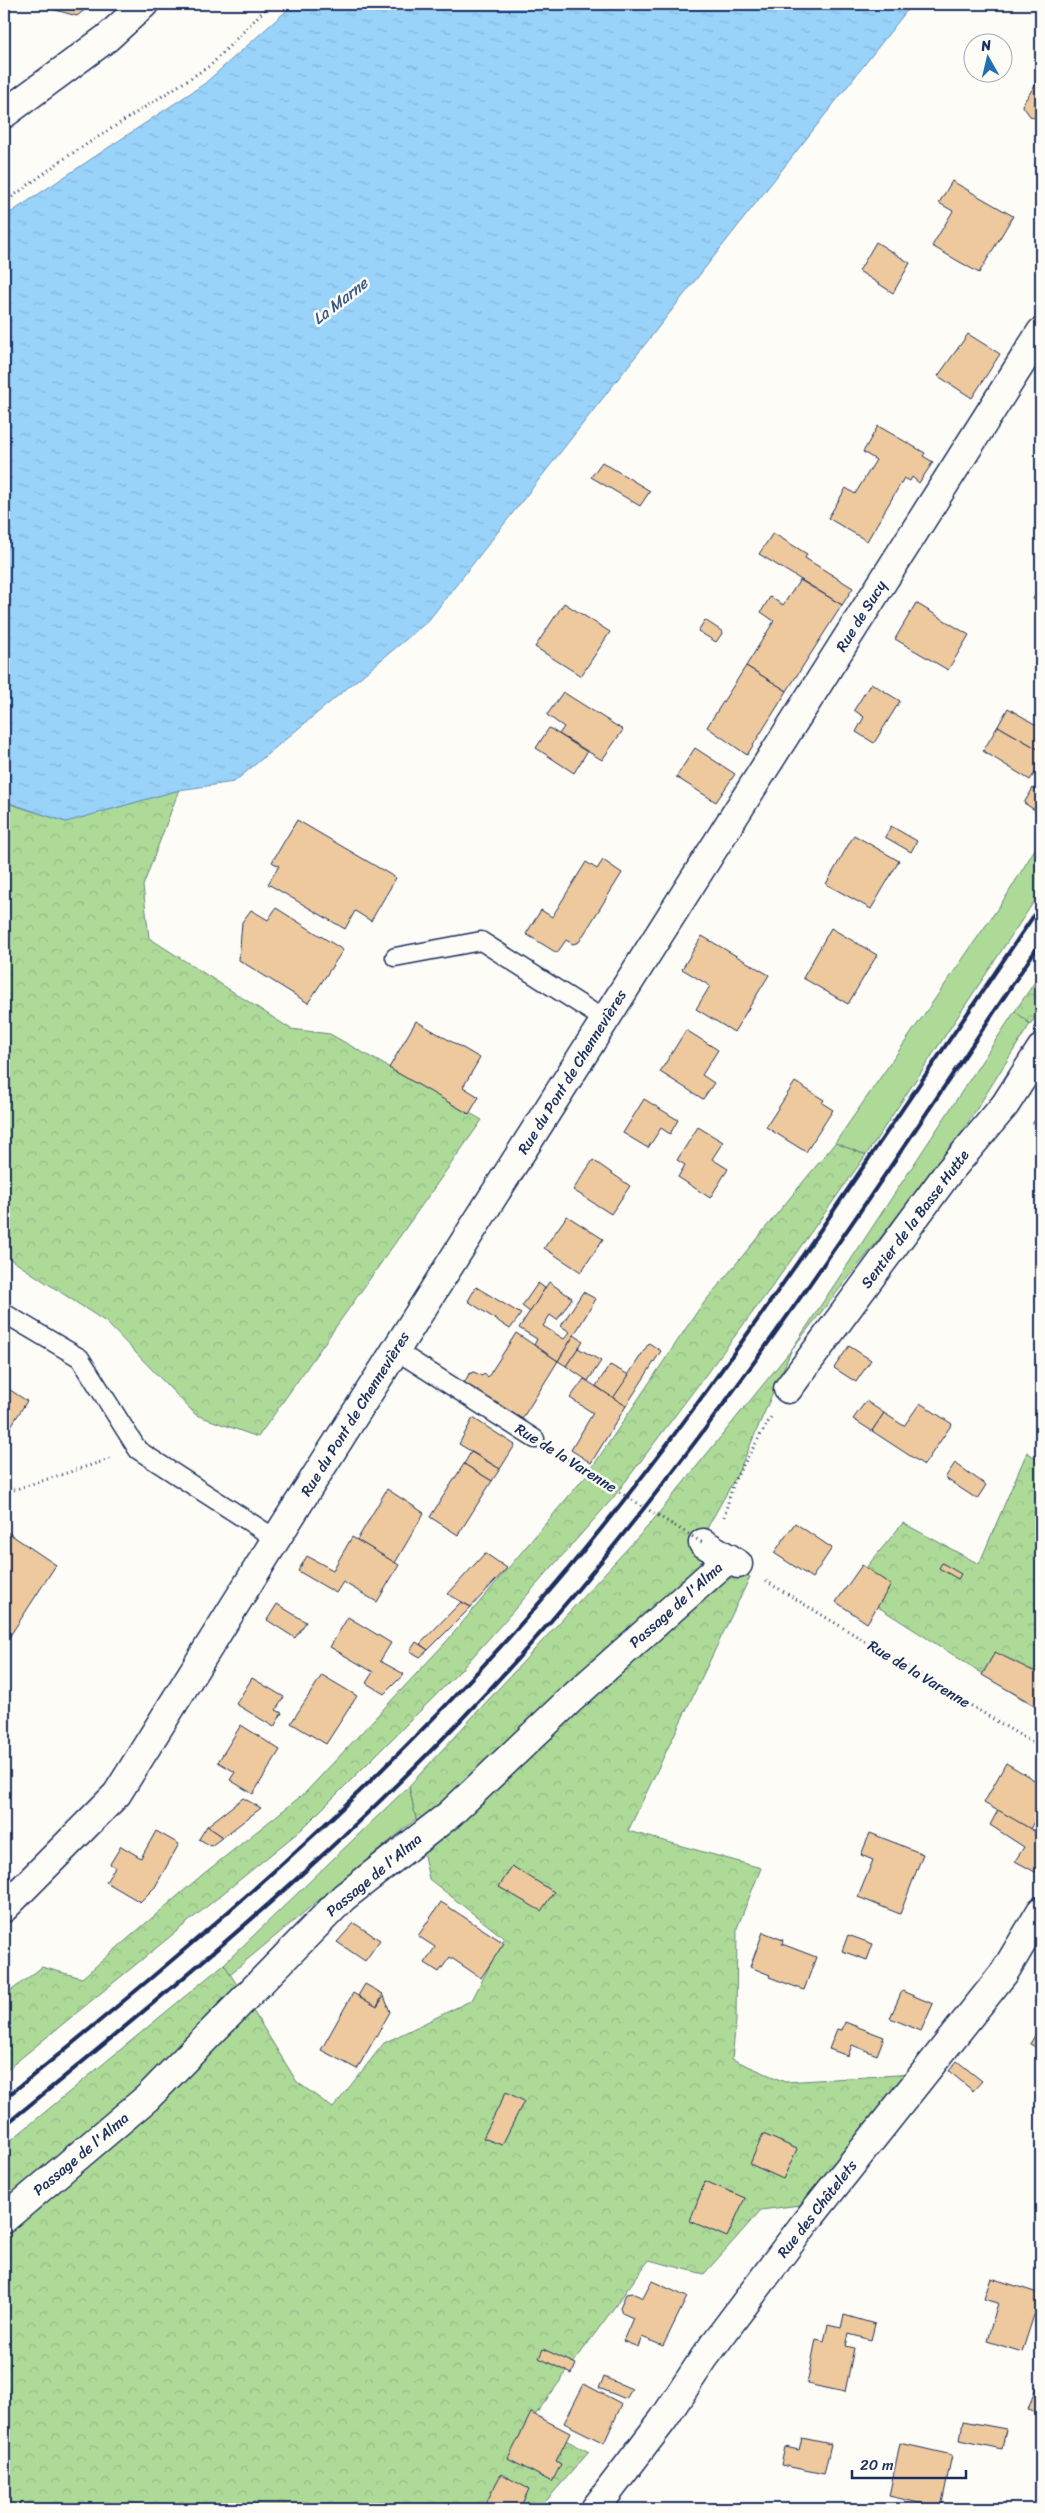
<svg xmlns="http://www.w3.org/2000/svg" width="1045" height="2513" font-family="Sriracha,sans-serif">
  <defs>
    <pattern id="forest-crowns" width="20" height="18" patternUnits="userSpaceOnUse" patternTransform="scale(1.25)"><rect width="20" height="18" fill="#aeda98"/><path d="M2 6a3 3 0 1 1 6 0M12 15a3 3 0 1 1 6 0" fill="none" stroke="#95bb85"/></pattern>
    <pattern id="water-ripples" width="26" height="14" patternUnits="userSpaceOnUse" patternTransform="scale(1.25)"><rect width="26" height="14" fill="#99d3f9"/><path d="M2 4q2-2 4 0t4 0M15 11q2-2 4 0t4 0" fill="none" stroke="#83b5d8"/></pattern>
  </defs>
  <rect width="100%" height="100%" fill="#fdfcf7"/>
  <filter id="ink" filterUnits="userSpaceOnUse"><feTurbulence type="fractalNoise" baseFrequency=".02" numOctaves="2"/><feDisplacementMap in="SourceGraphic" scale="10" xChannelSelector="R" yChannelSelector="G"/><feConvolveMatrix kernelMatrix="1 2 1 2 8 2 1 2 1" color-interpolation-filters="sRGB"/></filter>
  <g filter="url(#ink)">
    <g fill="#aeda98" stroke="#64847b">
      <polygon points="1041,839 1041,891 866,1155 835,1143 1007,895"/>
      <polygon points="1015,1011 1030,1024 956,1142 792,1349"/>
      <polygon points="409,1786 416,1819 230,1974 224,1964"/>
    </g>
    <g fill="url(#forest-crowns)" stroke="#64847b">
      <polygon points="179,790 143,886 149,938 291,1029 330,1034 482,1120 258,1437 196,1415 106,1322 4,1255 4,802 66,822"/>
      <polygon points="1041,973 1041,1011 1030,1024 1015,1011"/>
      <polygon points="835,1143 866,1155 774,1284 613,1498 461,1670 302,1829 4,2072 4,1996 42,1967 82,1978 202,1875 305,1793 446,1642 589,1472 699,1309"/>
      <polygon points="792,1349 738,1473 696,1548 750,1577 628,1831 761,1868 737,1928 736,2021 732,2059 785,2082 913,2074 800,2205 761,2210 704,2274 649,2260 530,2422 589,2452 539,2509 4,2509 4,2146 224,1964 297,2082 333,2108 384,2043 472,2000 504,1938 429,1879 409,1786 650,1524"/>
      <polygon points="1027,1452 1041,1462 1041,1696 1024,1700 875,1605 855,1581 903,1523 979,1564"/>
    </g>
    <polygon fill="url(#water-ripples)" stroke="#6791bb" points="294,4 912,4 428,621 234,782 179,790 66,822 4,801 4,217 204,84"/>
    <g fill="#edc99d" stroke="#1b2f5e">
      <polygon points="34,4 92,4 77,16"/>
      <polygon points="1041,76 1041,121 1030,116 1022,105"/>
      <polygon points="952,181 1013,216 979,273 932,246 953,211 939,203"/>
      <polygon points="876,242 910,263 893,293 859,271"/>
      <polygon points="968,334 1000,354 972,398 938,376"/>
      <polygon points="878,426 925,453 923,456 933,462 919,483 912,477 910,481 904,478 867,541 828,518 846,488 855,494 876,460 863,452"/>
      <polygon points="602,462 650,491 640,506 591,477"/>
      <polygon points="773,533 807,554 805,558 853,588 842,605 759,554"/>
      <polygon points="800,580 842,605 787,691 746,666 774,621 761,612 770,597 783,605"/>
      <polygon points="1041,584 1041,604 1033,599"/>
      <polygon points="564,603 610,632 581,676 535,647"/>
      <polygon points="916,603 969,635 948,670 895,639"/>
      <polygon points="705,620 723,632 716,642 698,631"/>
      <polygon points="746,666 787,691 747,755 707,727"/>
      <polygon points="871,683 900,701 874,743 856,732 864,717 854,710"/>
      <polygon points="563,692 623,730 602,760 559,734 564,727 547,715"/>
      <polygon points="1008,708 1041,728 1041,751 998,726"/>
      <polygon points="998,726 1041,751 1041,764 1030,780 983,751"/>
      <polygon points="549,728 587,752 574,773 536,748"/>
      <polygon points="695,748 735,774 716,802 676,777"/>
      <polygon points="1033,788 1041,793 1041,814 1024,803"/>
      <polygon points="297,820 396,878 371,921 355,911 345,929 268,884 279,866 272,862"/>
      <polygon points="891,826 917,841 911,852 885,837"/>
      <polygon points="854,835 899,861 871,909 826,884"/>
      <polygon points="603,860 622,873 579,942 573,944 566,940 557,953 526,934 541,910 552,917 586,862 597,869"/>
      <polygon points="276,908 343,950 308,1003 239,960 242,922 251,910 268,920"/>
      <polygon points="831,928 877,955 848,1004 803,978"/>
      <polygon points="702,936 769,975 734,1032 696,1009 710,986 682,969"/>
      <polygon points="416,1021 480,1058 463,1087 479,1097 469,1114 389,1068"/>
      <polygon points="686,1030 718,1050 702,1075 714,1083 703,1099 660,1072"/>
      <polygon points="795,1082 824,1100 822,1103 833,1110 806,1152 766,1127"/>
      <polygon points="644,1099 678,1120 670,1134 661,1128 648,1148 623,1133"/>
      <polygon points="698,1127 723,1142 712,1159 728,1169 710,1198 678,1177 685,1165 677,1160"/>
      <polygon points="593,1160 630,1186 611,1214 573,1190"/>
      <polygon points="567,1216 603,1239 581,1272 544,1248"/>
      <polygon points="549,1282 572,1298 557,1320 550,1315 543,1326 564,1339 570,1332 561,1326 583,1292 596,1299 558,1361 534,1345 537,1339 519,1328"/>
      <polygon points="538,1283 545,1288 530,1312 522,1306"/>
      <polygon points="476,1287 521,1314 510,1329 468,1301"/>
      <polygon points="516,1333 558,1361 522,1419 464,1383 469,1374 474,1372 482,1376 484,1374 488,1377"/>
      <polygon points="574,1335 583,1341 566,1366 558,1361"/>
      <polygon points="649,1343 661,1351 626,1406 613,1398"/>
      <polygon points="849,1346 871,1360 856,1382 834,1368"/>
      <polygon points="578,1348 601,1361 588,1381 566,1366"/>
      <polygon points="610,1365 629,1375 613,1398 596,1386"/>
      <polygon points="584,1379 626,1406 591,1463 571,1450 593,1413 570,1398"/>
      <polygon points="4,1386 27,1401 4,1437"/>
      <polygon points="866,1401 884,1413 872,1431 853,1419"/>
      <polygon points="920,1403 952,1424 924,1465 872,1431 884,1413 904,1426"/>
      <polygon points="473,1418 515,1445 500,1469 459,1444"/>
      <polygon points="471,1452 500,1469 492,1481 464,1464"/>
      <polygon points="955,1463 986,1485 977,1499 945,1478"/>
      <polygon points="464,1464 492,1481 458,1535 430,1517"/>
      <polygon points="387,1489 424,1513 395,1563 357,1540"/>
      <polygon points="795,1523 832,1548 812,1578 774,1553"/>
      <polygon points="4,1530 56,1565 4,1645"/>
      <polygon points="352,1537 399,1565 377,1602 343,1582 336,1593 298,1571 307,1556 333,1570"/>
      <polygon points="485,1553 507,1568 471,1607 448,1594"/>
      <polygon points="942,1563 961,1574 958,1579 939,1568"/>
      <polygon points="862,1565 891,1585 867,1623 836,1602"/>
      <polygon points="461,1602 471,1607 428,1650 420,1644"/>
      <polygon points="277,1604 306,1622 295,1638 267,1620"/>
      <polygon points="348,1617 391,1643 380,1661 404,1674 384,1694 366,1683 373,1672 330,1647"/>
      <polygon points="416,1642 428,1650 420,1657 410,1651"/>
      <polygon points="995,1652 1041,1675 1041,1709 982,1675"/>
      <polygon points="322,1675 357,1696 326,1744 291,1723"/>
      <polygon points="252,1678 284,1697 276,1710 282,1713 274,1727 236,1704"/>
      <polygon points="241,1725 280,1750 253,1794 230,1780 235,1772 218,1762"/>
      <polygon points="1006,1763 1041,1784 1041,1809 1030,1829 984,1803"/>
      <polygon points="243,1798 261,1808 223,1837 207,1826"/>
      <polygon points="998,1810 1041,1835 1041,1872 1037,1873 1015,1861 1024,1847 990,1825"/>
      <polygon points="207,1826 223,1837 211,1846 199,1839"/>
      <polygon points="156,1831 179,1844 155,1887 140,1902 106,1882 115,1867 110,1864 121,1846 141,1858"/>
      <polygon points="870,1833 923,1854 900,1914 858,1897 873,1860 861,1855"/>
      <polygon points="512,1866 554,1892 541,1911 499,1887"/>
      <polygon points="441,1902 504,1943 481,1978 450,1957 439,1972 425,1963 435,1947 418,1936"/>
      <polygon points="354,1923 380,1940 365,1961 337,1942"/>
      <polygon points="763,1932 783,1940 782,1944 816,1957 804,1990 769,1977 770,1975 750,1967"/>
      <polygon points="848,1935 873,1944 867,1960 842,1951"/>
      <polygon points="365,1984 383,1994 377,2007 358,1996"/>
      <polygon points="902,1991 933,2004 921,2031 890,2018"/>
      <polygon points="353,1993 377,2007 384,1996 390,2012 357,2069 321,2050"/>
      <polygon points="845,2022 884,2037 877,2055 852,2045 848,2056 829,2049 837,2029 842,2030"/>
      <polygon points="1041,2025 1041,2050 1030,2044"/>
      <polygon points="957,2061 982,2081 973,2091 949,2071"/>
      <polygon points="506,2092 524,2101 502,2145 483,2138"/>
      <polygon points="763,2134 797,2149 783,2179 750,2164"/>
      <polygon points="705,2181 745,2198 727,2237 690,2221"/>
      <polygon points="991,2278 1041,2294 1041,2317 1034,2315 1022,2352 987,2341 998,2303 984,2299"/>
      <polygon points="652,2281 687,2297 663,2346 642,2337 638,2347 623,2341 633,2318 622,2313 620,2307 626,2294 632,2293 643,2298"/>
      <polygon points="844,2315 875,2324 871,2340 849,2334 846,2346 854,2348 845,2392 807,2384 816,2339 824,2341 828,2325 841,2328"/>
      <polygon points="543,2349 576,2364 572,2374 539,2358"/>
      <polygon points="604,2377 632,2389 626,2399 599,2388"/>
      <polygon points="584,2384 622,2404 604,2443 564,2423"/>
      <polygon points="1036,2387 1041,2389 1041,2414 1028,2410"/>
      <polygon points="531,2413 570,2433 556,2461 561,2464 552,2482 508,2459"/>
      <polygon points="963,2421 1006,2429 1002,2449 960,2440"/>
      <polygon points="802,2438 831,2444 824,2474 781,2465 785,2447 799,2450"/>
      <polygon points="900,2443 952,2455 941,2508 889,2496"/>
      <polygon points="501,2474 529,2489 520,2508 522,2509 483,2509"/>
    </g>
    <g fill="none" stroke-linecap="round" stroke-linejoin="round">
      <defs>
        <g id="lane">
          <polyline points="395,957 481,941 605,1020"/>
          <polyline points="4,1313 80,1358 138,1450 276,1539"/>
          <polyline points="395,1350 535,1439"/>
        </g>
        <g id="street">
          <polyline points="4,114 107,38 144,4"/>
          <polyline points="788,1389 947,1174 1005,1105 1041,1049"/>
          <polyline points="703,1543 738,1564"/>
          <polyline points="4,2219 147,2098 344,1897 450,1814 570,1700 729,1558"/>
          <polyline points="595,2509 663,2420 704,2358 805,2223 1004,1973 1041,1911"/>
        </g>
        <polyline id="secondary" points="4,1908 117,1794 276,1539 1041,332"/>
      </defs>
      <use href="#lane" stroke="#1b2f5e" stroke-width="21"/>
      <use href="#street" stroke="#1b2f5e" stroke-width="31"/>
      <use href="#secondary" stroke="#1b2f5e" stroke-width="31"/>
      <g stroke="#1b2f5e" stroke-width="3" stroke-dasharray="1 4" stroke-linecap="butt">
        <polyline points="4,203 62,160 211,65 270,4"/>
        <polyline points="1033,1122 1041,1127"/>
        <polyline points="559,1454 611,1487"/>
        <polyline points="4,1493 110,1459"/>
        <polyline points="724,1517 734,1481 771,1417"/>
        <polyline points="766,1581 1041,1748"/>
      </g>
      <use href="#lane" stroke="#fdfcf7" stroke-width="18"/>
      <use href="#street" stroke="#fdfcf7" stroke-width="28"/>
      <use href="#secondary" stroke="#fdfcf7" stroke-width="28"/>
      <g stroke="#1b2f5e" stroke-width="4">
        <path d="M4,2099C201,1940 394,1776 558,1581C653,1469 737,1350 821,1229C895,1121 968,1013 1041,905"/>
        <path d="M4,2126C185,1979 365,1830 521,1655C717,1436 877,1186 1041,942"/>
      </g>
      <polyline stroke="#1b2f5e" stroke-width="3" stroke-dasharray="1 4" stroke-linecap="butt" points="611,1487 703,1543"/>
    </g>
  </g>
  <g text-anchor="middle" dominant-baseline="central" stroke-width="5" stroke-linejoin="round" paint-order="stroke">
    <g font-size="15" fill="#1b2f5e" stroke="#fdfcf7">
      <text transform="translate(861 616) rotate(-58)">Rue de Sucy</text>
      <text transform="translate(572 1072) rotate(-58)">Rue du Pont de Chennevières</text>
      <text transform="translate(915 1219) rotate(-53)">Sentier de la Basse Hutte</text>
      <text transform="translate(355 1414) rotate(-58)">Rue du Pont de Chennevières</text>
      <text transform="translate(566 1458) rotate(32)">Rue de la Varenne</text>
      <text transform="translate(676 1605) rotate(-42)">Passage de l'Alma</text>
      <text transform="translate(919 1674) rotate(31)">Rue de la Varenne</text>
      <text transform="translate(374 1875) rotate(-40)">Passage de l'Alma</text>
      <text transform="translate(81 2154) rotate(-40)">Passage de l'Alma</text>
      <text transform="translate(817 2209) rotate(-52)">Rue des Châtelets</text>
    </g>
    <g font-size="16" font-style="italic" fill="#3a5885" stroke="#fdfcf7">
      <text transform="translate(340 301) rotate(-38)">La Marne</text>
    </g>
  </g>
  <rect width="1045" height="2513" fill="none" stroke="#fdfcf7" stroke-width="20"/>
  <rect x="10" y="10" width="1025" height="2493" fill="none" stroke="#1b2f5e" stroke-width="2" filter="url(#ink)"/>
  <g transform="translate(988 58) rotate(352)"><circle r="24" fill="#fdfcf7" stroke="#a3aaba"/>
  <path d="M0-4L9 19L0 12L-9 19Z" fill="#1f6fb2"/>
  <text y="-8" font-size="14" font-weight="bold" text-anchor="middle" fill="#1b2f5e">N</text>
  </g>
  <path d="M852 2470v8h114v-8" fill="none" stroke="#1b2f5e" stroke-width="2.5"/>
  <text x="860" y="2470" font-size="15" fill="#1b2f5e" stroke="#fdfcf7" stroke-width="4" paint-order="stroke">20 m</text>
</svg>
